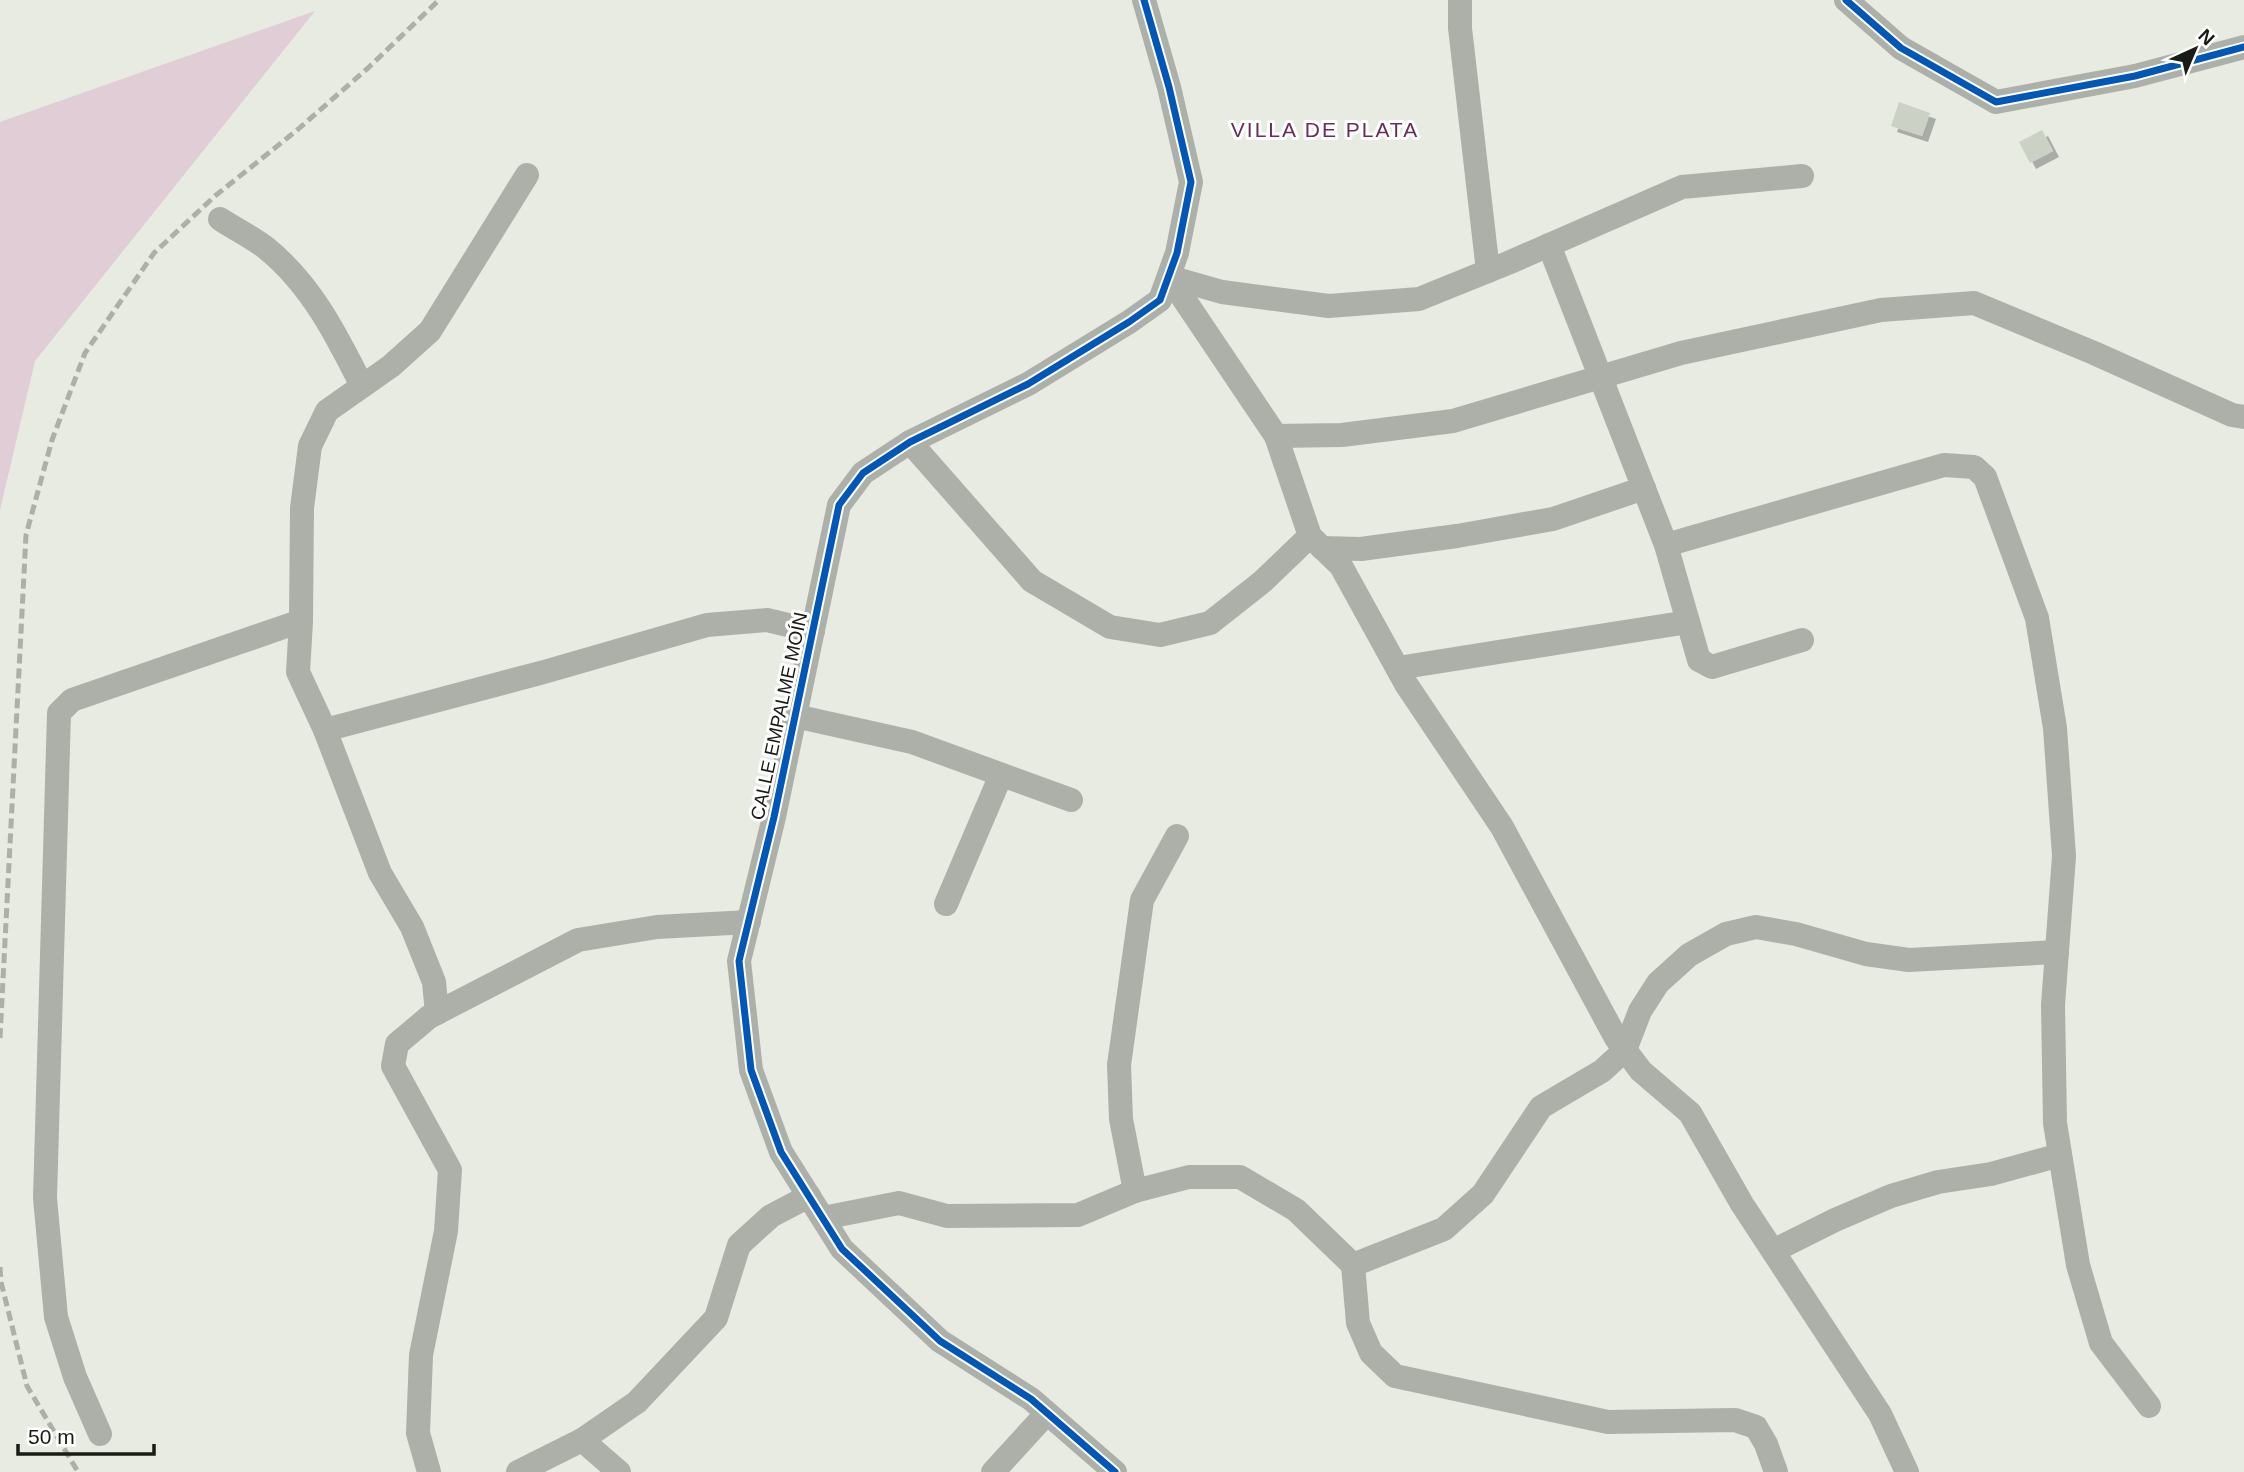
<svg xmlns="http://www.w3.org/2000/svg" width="2244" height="1472" font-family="Helvetica,sans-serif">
  <defs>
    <filter id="shadow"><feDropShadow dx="6" dy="6" stdDeviation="0" flood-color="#0004"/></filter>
  </defs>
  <rect width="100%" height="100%" fill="#e7ebe2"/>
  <polygon fill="#e1cdd6" points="315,11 35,361 0,510 0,122"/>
  <g fill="#cbd1c4" filter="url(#shadow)">
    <polygon points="1899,102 1930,113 1922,136 1891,126"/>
    <polygon points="2042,130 2053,151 2030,163 2019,142"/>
  </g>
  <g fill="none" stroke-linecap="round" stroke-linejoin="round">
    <g stroke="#adb0a9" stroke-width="24">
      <polyline points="1460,0 1460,28 1488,271"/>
      <polyline points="1846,0 1901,48 1996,102 2135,76 2244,47"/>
      <path d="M220,219C235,229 252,237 266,248C311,284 337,336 362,386"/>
      <polyline points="1549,245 1666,545 1699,660 1712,667 1802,640"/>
      <polyline points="1169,277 1276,436 1310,536 1341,566 1406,684 1502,827 1616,1038 1641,1071 1690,1113 1742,1204 1880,1414 1907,1472"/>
      <polyline points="1169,277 1222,292 1329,306 1419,299 1508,263 1682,187 1802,176"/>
      <polyline points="1276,436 1342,435 1453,421 1681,353 1881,310 1974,303 2094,353 2232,415 2244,417"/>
      <polyline points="910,442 1032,581 1110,627 1160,635 1210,623 1262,582 1310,536"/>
      <polyline points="1666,545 1944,465 1974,467 1985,477 2037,618 2055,728 2064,856 2053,1005 2055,1123 2078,1265 2101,1343 2149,1406"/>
      <polyline points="1322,548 1361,549 1457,536 1553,519 1644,488"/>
      <polyline points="1398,668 1688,622"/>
      <polyline points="795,716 912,742 1071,800"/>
      <polyline points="325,730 298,672 301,621 302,508 310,446 327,411 391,366 430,331 527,175"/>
      <polyline points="946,904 1001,775"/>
      <polyline points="437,1013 434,982 412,927 380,873 325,730 544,672 707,625 767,620 813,631"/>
      <polyline points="1135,1191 1121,1119 1119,1065 1142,900 1177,836"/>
      <polyline points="823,1218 899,1203 947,1216 1078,1215 1135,1191 1189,1177 1240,1177 1296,1210 1353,1265 1444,1229 1483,1194 1541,1107 1602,1071 1625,1050 1640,1011 1658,983 1689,955 1726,934 1756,927 1796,934 1866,954 1909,960 2057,952"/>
      <polyline points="1773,1251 1835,1220 1891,1196 1938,1182 1991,1174 2060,1155"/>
      <polyline points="1353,1265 1358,1323 1371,1353 1395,1376 1608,1422 1735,1420 1756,1427 1766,1444 1776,1472"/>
      <polyline points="100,1434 75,1377 56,1317 45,1198 59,713 72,700 301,621"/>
      <polyline points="582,1440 619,1472"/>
      <polyline points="429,1472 418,1433 421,1355 446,1231 450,1170 393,1066 397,1044 429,1017 578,940 657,927 749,922"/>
      <polyline points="518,1472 582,1440 637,1402 716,1318 739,1245 771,1216 809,1196"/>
      <polyline points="993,1472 1047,1413"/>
      <polyline points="1115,1472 1031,1399 940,1341 842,1249 781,1152 751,1070 739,961 774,817 839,505 863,473 910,442 1028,384 1129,322 1160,300 1177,253 1191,182 1169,87 1144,0"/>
    </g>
    <g stroke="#acb0a9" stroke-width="5" stroke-dasharray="10 5" stroke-linecap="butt">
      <polyline points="0,1038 26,535 52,440 85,353 154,253 215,196 296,131 368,68 439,0"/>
      <polyline points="0,1267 1,1282 27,1386 78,1472"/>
    </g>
    <defs>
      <g id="cycleway">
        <polyline points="1846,0 1901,48 1996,102 2135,76 2244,47"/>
        <polyline points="1115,1472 1031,1399 940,1341 842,1249 781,1152 751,1070 739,961 774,817 839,505 863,473 910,442 1028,384 1129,322 1160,300 1177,253 1191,182 1169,87 1144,0"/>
      </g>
    </defs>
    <use href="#cycleway" stroke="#fff" stroke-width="11"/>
    <use href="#cycleway" stroke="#0057b8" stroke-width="7"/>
  </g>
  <g text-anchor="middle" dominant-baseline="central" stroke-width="6" stroke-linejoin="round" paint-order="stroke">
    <g font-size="19" fill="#191b15" stroke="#fff">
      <text transform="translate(779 716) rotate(-78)">CALLE EMPALME MOÍN</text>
    </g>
    <g font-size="21" letter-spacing="2" fill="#692e56" stroke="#fff">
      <text x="1325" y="129">VILLA DE PLATA</text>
    </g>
  </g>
  <g transform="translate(2195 49) rotate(44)" stroke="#ffffff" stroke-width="5" paint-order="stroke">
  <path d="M0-5L12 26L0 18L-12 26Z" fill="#191b15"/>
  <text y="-10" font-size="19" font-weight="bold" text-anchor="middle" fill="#191b15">N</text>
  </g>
  <path d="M18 1444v10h136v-10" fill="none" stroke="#191b15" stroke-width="3.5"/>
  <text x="28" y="1444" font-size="21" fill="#191b15" stroke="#ffffff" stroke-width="5" paint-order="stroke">50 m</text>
</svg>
